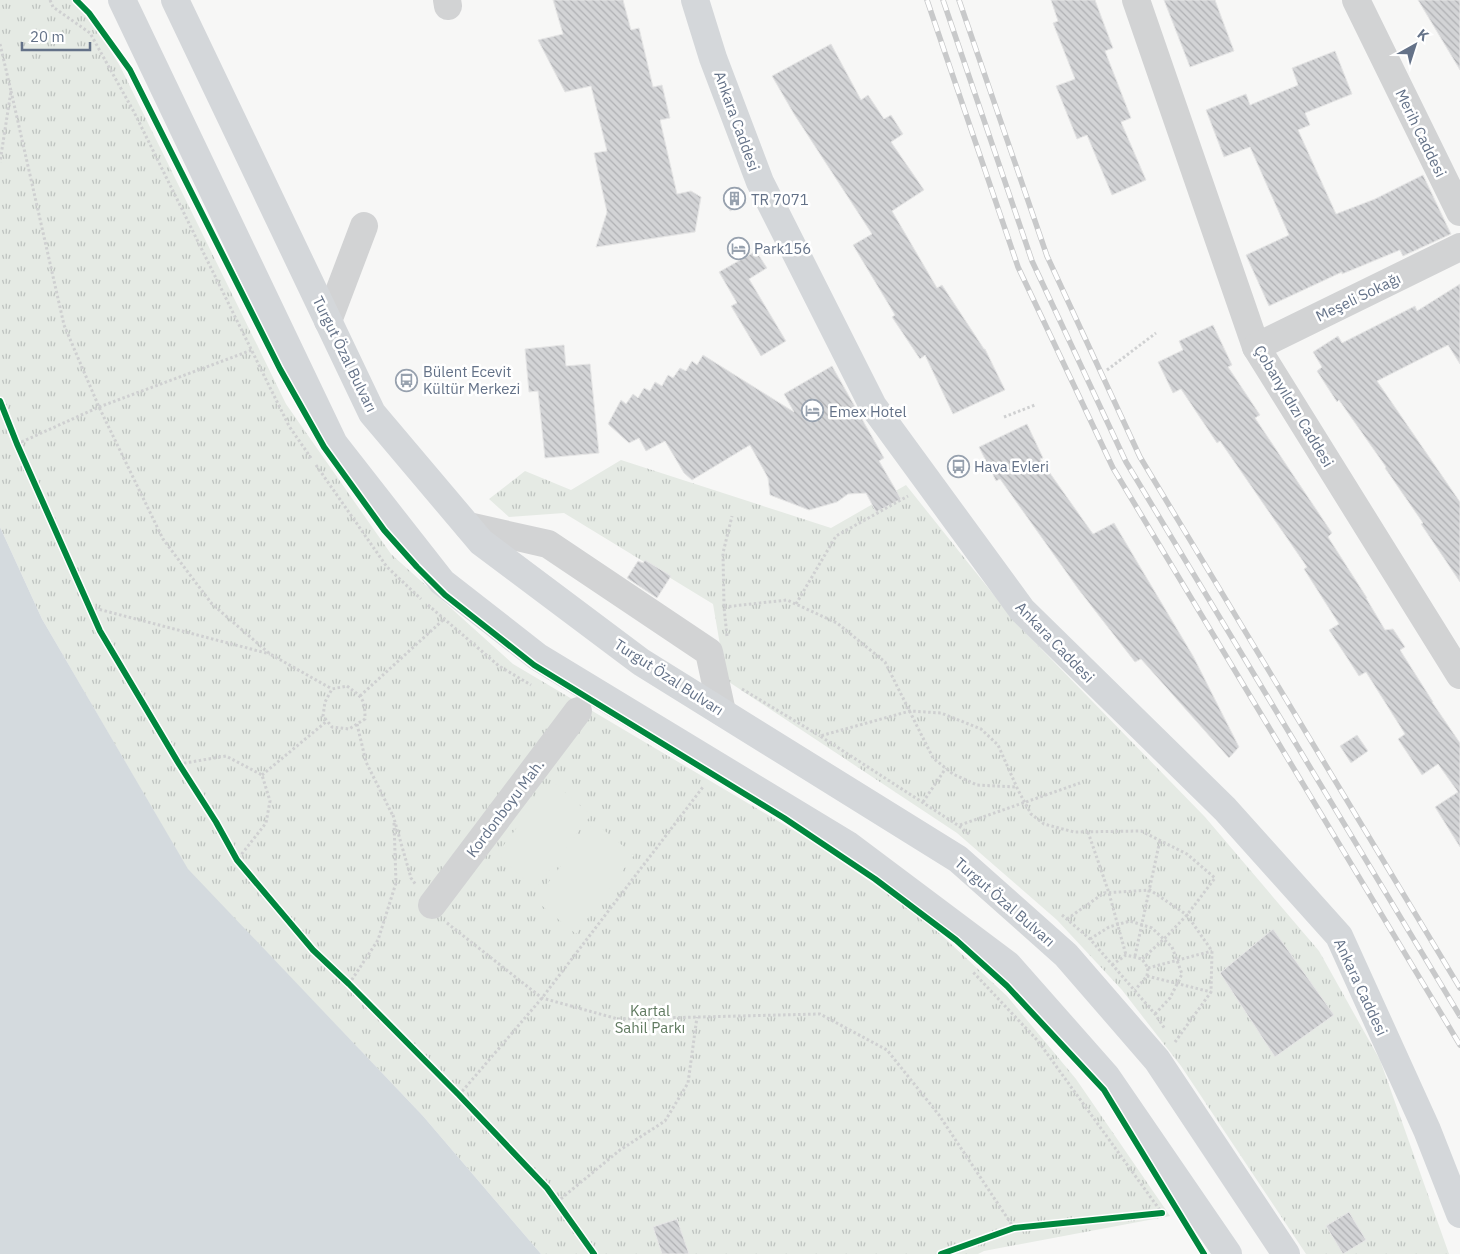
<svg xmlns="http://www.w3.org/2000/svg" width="1460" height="1254" font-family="'IBM Plex Sans',sans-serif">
  <defs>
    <pattern id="park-tufts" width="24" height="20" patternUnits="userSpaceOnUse" patternTransform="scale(1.25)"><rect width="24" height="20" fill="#e5eae4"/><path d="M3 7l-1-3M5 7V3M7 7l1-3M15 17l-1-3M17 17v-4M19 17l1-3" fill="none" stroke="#bdc2bf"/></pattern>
    <pattern id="building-back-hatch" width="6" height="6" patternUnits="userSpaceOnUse" patternTransform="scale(1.25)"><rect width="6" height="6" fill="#d3d4d6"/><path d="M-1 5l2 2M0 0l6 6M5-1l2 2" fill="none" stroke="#afb0b3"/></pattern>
  </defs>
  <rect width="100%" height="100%" fill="#f7f7f6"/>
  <g fill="url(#park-tufts)">
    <polygon points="0,0 79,0 120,66 286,404 391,554 513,664 810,840 924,919 1007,996 1076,1079 1170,1216 984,1251 978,1254 541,1254 423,1116 188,870 42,619 0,527"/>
    <polygon points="621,460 831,528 906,485 1017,624 1205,817 1319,951 1380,1060 1449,1254 1306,1254 1181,1066 1122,990 1057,920 957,833 726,680 713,604 564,513 509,517 489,499 525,471 571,490"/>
  </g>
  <g fill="#e5eae4">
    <polygon points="552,781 591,815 535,889 497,854"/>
    <polygon points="594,822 634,855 576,934 535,900"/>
  </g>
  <polygon fill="#d4dade" points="0,527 42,619 188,869 423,1116 541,1254 0,1254"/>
  <g fill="url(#building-back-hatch)" stroke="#e6e6e6">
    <polygon points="553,0 623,0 631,30 639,28 653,87 662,85 670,118 660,120 677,194 691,191 701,197 695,232 596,247 607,212 594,153 607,151 591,86 565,92 538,40 563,34"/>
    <polygon points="1051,0 1095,0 1113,48 1105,51 1131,118 1121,122 1146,180 1112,195 1087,135 1077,139 1056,86 1075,79 1053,23 1058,21"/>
    <polygon points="1164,0 1215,0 1234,51 1190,67"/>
    <polygon points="1418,0 1460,0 1460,70"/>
    <polygon points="831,44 861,100 868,95 884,119 891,115 903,134 891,142 924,190 892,211 937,288 942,285 984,349 985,349 1005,390 953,414 925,355 920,359 892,317 895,315 853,245 872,234 794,114 772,76"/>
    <polygon points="1335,51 1352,94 1305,113 1310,125 1298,130 1336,214 1375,199 1423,175 1451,234 1403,256 1400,250 1342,274 1342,272 1269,306 1246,255 1289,235 1250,147 1224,157 1206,110 1246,94 1250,105 1298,85 1292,68"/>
    <polygon points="739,187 746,203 730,211 723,195"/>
    <polygon points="756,251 767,268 749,279 786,341 761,356 731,306 737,303 719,272"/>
    <polygon points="1460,284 1460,364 1448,345 1377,381 1460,502 1460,582 1421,524 1423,523 1385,468 1386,467 1339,400 1337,402 1317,371 1322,367 1313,352 1338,336 1342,343 1415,306 1417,311"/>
    <polygon points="1213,325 1232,365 1228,367 1260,415 1255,418 1332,533 1328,537 1367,598 1366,598 1385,630 1393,629 1405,647 1400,650 1433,702 1432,702 1460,743 1460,847 1435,807 1458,792 1438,764 1422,775 1398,739 1405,734 1366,672 1359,676 1329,630 1339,624 1304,569 1307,567 1220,441 1217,443 1181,389 1173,393 1158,362 1183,350 1179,341"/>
    <polygon points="564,345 566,366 590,364 599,453 545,458 538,391 529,392 525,349"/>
    <polygon points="703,355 794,412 784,394 832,366 884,458 879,461 901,499 876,512 866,493 848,494 837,502 809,510 770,495 768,478 750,445 692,480 684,473 665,441 646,451 639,438 629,443 608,424 621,400 626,404 633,394 638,398 644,388 650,391 655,382 662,386 668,375 673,378 680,368 686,371 692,361 697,365"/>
    <polygon points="1027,424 1043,458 1040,459 1093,534 1114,523 1193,656 1239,747 1229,758 1141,659 1135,662 1079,590 1000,479 996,481 979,447"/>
    <polygon points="645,560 671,576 657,598 627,578 638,561 643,563"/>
    <polygon points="1357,735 1368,751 1351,763 1340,746"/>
    <polygon points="1273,929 1334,1015 1275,1057 1220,973"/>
    <polygon points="1349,1212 1366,1240 1343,1254 1326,1226"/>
    <polygon points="677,1219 689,1254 662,1254 653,1227"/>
  </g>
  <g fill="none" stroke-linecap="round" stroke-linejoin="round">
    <g stroke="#cfd0d1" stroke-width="3" stroke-dasharray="2.5 2.5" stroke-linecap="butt">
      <polyline points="50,0 53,7 90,33 134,112 289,426 311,458"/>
      <polyline points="0,44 11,91 0,162"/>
      <polyline points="11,91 64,325 99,407 163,539 212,604 270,654 332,689"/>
      <polyline points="1107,370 1156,333"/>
      <polyline points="1004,417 1035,405"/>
      <polyline points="17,444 99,407 252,350"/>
      <polyline points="316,465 387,567 421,599"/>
      <polyline points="796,604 836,536 908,496"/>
      <polyline points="428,605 499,666 531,685"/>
      <polyline points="90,607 270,654"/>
      <polyline points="724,607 787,600 837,623 885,662 933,758 953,774 977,785 1016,787"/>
      <polyline points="727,636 724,607 723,553 732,516"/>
      <path d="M347,686C363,698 365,699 365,719L349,729L332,727L323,716L325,702L332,689Z"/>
      <polyline points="742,689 820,736"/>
      <polyline points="360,696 443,620"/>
      <polyline points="357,724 366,762 393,816"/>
      <polyline points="179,764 226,756 262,775 270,801 266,823 237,860"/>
      <polyline points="262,775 327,721"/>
      <polyline points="923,802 946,768"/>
      <polyline points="393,815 411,878 416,885"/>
      <polyline points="960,825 1080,783"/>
      <polyline points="1088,832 1109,893 1126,955"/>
      <polyline points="969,834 959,826 820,736 910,711 941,713 981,729 998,745 1018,790 1031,814 1044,824 1074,832 1141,831 1187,854 1215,878 1187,915 1164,939 1142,959"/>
      <polyline points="1062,915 1090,939 1155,1014 1165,1029"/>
      <polyline points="1067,919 1104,893 1150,890 1187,915 1212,951 1211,992 1175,1042"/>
      <polyline points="447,923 542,998 618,1019 820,1014 887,1050 939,1115 1014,1228"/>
      <polyline points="1090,939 1109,927 1130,921 1152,928 1172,947 1182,974 1170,998 1155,1014"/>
      <polyline points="1135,956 1160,840"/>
      <polyline points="1112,965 1126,955 1142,959 1148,968 1147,976 1135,990"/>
      <polyline points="1148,968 1212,951"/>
      <polyline points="1147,976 1211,992"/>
      <polyline points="349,984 378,940 396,883 394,822"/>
      <polyline points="459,1095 542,998 703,787"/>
      <polyline points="557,1202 620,1150 665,1121 688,1083 697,1017"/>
      <polyline points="941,1254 1014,1228 1162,1213 1038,1041 973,972"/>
    </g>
    <g stroke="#d2d3d4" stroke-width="28">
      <polyline points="447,0 448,6"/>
      <polyline points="1136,0 1256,347 1460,675"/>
      <polyline points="1356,0 1460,212"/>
      <polyline points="328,321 364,226"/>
      <polyline points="1256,347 1460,247"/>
      <polyline points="468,526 548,544 709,652 722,712"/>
      <polyline points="432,905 578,711"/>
    </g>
    <polyline stroke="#d4d7da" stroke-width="28" points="695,0 713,58 760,182 873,406 1022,610 1225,809 1339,936 1427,1130 1460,1214"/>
    <g stroke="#d4d7da" stroke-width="28">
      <polyline points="122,0 334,444 442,582 538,657 848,845 1008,965 1106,1076 1228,1254"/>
      <polyline points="175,0 372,413 481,542 641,662 958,859 1066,955 1157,1060 1286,1254"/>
    </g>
    <defs>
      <g id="rail">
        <polyline points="927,0 1018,267 1113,468 1460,1045"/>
        <polyline points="943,0 1032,261 1126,462 1460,1016"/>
        <polyline points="959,0 1047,256 1140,457 1460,988"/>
      </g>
    </defs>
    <use href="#rail" stroke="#c8c9ca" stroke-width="5.5"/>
    <use href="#rail" stroke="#fff" stroke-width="4" stroke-dasharray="11" stroke-linecap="butt"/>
    <defs>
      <g id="cycleway">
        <polyline points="76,0 89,13 130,70 280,369 324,447 384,530 417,567 445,595 534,665 784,818 875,879 956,940 1007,986 1104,1090 1204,1254"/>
        <polyline points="0,401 17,444 100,631 179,764 216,822 237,860 313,950 349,984 459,1095 547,1188 594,1254"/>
        <polyline points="941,1254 1014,1228 1162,1213"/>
      </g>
    </defs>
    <use href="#cycleway" stroke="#fff" stroke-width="9"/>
    <use href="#cycleway" stroke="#00873e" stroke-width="6"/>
  </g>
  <defs>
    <symbol id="building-ring" viewBox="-11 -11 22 22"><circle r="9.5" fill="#fff" stroke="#97a1ae" stroke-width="1.5"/><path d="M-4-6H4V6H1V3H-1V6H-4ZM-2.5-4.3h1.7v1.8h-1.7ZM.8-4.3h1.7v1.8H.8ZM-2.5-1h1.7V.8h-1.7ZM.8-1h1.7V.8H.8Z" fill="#97a1ae"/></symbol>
    <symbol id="hotel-ring" viewBox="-11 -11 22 22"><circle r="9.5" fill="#fff" stroke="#97a1ae" stroke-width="1.5"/><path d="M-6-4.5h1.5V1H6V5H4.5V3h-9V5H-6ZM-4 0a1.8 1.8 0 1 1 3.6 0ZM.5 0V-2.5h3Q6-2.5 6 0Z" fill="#97a1ae"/></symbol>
    <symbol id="bus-ring" viewBox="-11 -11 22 22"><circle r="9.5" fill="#fff" stroke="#97a1ae" stroke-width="1.5"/><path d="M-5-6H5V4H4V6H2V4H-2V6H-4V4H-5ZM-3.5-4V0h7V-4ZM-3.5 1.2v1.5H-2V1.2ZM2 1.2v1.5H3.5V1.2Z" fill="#97a1ae"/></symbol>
  </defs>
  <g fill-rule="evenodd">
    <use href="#building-ring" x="722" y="186" width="25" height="25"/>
    <use href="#hotel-ring" x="726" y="236" width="25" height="25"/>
    <use href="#bus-ring" x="394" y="368" width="25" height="25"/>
    <use href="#hotel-ring" x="800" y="398" width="25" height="25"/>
    <use href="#bus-ring" x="946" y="454" width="25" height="25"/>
  </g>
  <g text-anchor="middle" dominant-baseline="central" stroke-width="5" stroke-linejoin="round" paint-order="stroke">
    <g font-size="15" fill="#647288" stroke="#fff">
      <text transform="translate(737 121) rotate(70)">Ankara Caddesi</text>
      <text transform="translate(1421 133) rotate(64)">Merih Caddesi</text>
      <text transform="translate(1358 297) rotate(-26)">Meşeli Sokağı</text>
      <text transform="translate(345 354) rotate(64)">Turgut Özal Bulvarı</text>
      <text transform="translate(1294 406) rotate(59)">Çobanyıldızı Caddesi</text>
      <text transform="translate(1055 642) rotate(46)">Ankara Caddesi</text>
      <text transform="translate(669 677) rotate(33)">Turgut Özal Bulvarı</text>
      <text transform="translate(505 808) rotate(-53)">Kordonboyu Mah.</text>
      <text transform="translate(1005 902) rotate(41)">Turgut Özal Bulvarı</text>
      <text transform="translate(1361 987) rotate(65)">Ankara Caddesi</text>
    </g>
    <g font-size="15" fill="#647288" stroke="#fff" text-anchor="start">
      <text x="751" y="199">TR 7071</text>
      <text x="754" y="248">Park156</text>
      <text x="423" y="371">Bülent Ecevit<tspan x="423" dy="17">Kültür Merkezi</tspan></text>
      <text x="829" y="411">Emex Hotel</text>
      <text x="974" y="466">Hava Evleri</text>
    </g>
    <g font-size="15" fill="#607a60" stroke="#fff">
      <text x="650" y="1010">Kartal<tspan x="650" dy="17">Sahil Parkı</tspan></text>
    </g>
  </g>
  <g transform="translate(1415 45) rotate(39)" stroke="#ffffff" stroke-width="4" paint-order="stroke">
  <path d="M0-4L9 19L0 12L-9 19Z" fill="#647288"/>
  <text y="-8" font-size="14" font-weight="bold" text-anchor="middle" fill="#647288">K</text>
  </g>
  <path d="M22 42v8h68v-8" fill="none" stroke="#647288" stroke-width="2.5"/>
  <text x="30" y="42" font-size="15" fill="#647288" stroke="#ffffff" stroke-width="4" paint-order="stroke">20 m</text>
</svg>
